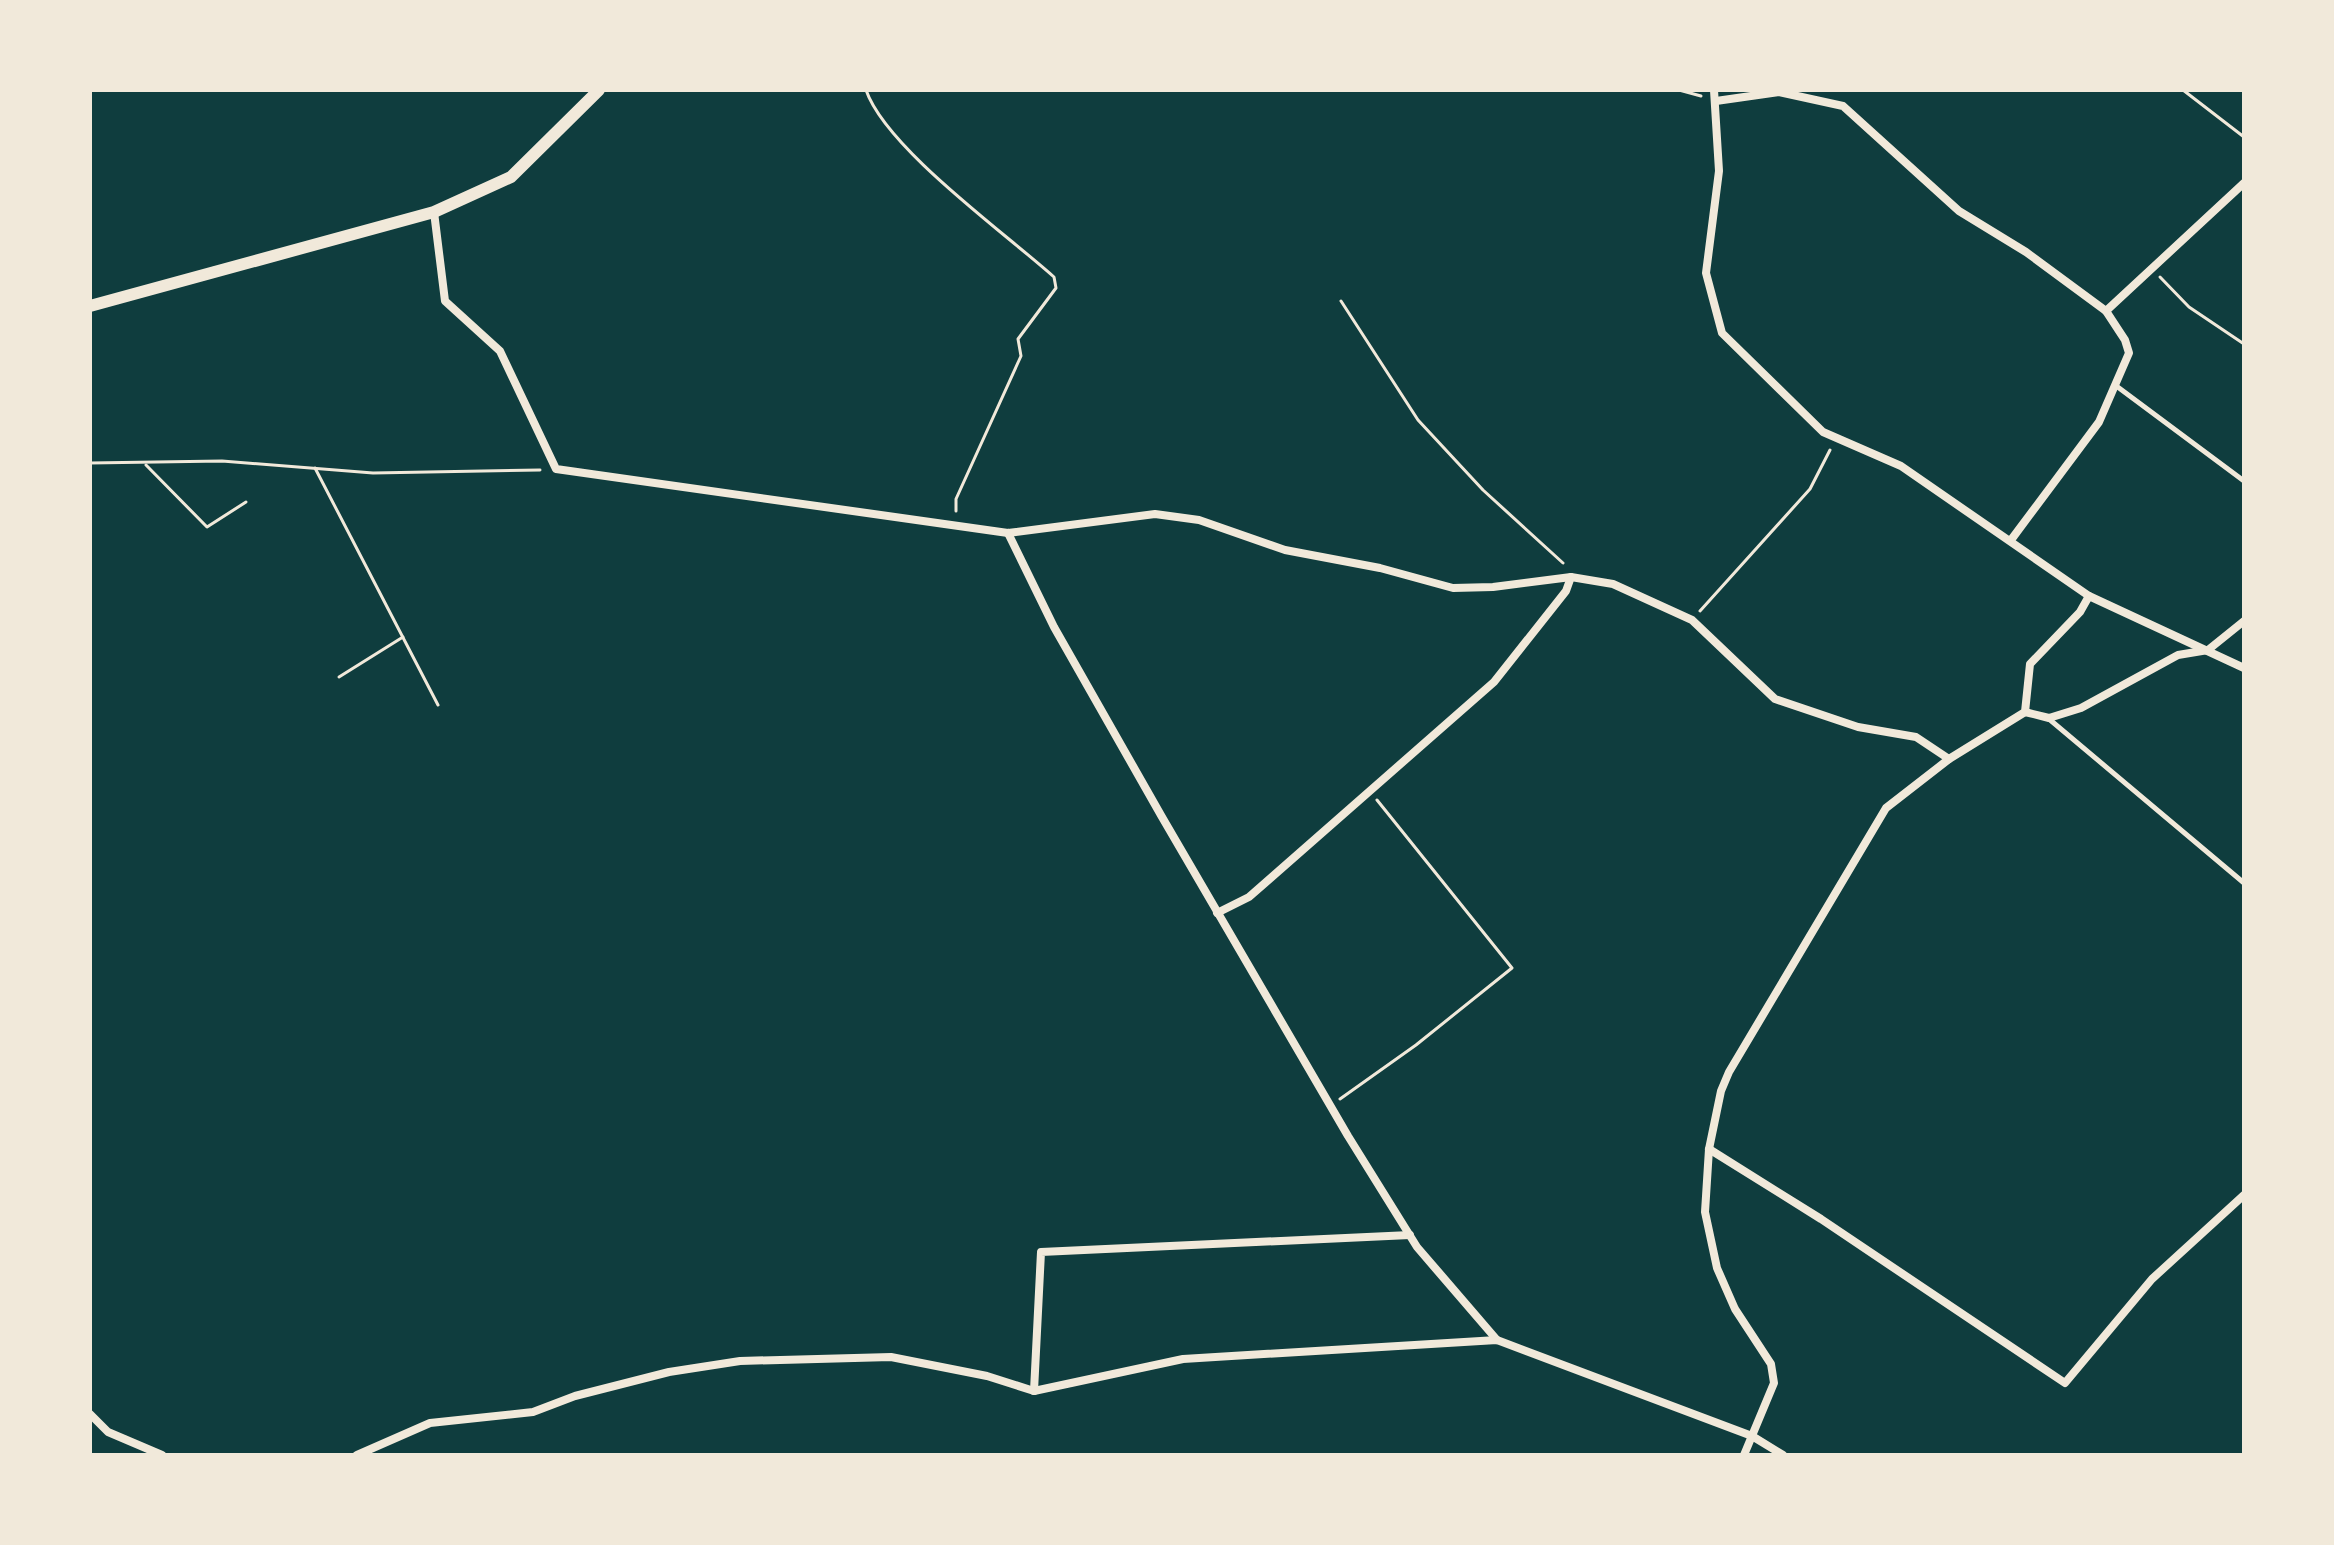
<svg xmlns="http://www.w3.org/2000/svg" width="2334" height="1545" font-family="'Source Sans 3',sans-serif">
  <rect width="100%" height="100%" fill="#0f3d3e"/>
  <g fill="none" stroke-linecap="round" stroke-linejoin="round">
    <g stroke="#f1e9da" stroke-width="3">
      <path d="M866,90C886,148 1005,233 1054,277L1056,288L1018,339L1021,356L956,499V511"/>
      <polyline points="1679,90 1701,96"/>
      <polyline points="2183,90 2244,137"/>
      <polyline points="2160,277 2189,307 2244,344"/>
      <polyline points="1341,301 1418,420 1483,490 1563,563"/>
      <polyline points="90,463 222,461 373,473 540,470"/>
      <polyline points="146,465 207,527 246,502"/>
      <polyline points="315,468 438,705"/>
      <polyline points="1700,611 1810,489 1830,450"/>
      <polyline points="339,677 403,637"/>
      <polyline points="1340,1099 1416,1045 1512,968 1377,800"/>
    </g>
    <g stroke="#f1e9da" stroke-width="5">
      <polyline points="2115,385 2244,481"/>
      <polyline points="2049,719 2244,883"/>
    </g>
    <g stroke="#f1e9da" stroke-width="8">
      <polyline points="1714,90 1719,171 1706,273 1722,333 1823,432 1901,466 2089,596"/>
      <polyline points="1716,101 1779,92 1843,106 1959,211 2026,252 2106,311 2125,340 2129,353 2099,422 2011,540"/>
      <polyline points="434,212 445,301 500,351 556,469 1008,533 1155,514 1199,520 1285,550 1380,568 1453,588 1493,587 1571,577 1613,584 1692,620 1775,699 1858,727 1916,737 1949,759"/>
      <polyline points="2106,311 2244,183"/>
      <polyline points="1008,533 1054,627 1162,817 1348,1136 1417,1247 1497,1340"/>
      <polyline points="2025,712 2049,718 2081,708 2178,655 2208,650 2244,621"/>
      <polyline points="1217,913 1249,897 1494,682 1566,591 1571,577"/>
      <polyline points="1709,1149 1821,1219 2065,1383 2152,1279 2244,1195"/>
      <polyline points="1034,1391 1041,1252 1410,1235"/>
      <polyline points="90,1414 108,1432 162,1455"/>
      <polyline points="357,1455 430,1423 533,1412 575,1396 669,1372 740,1361 891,1357 987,1376 1034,1391 1183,1359 1497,1340 1752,1436 1783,1455"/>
      <polyline points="1744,1455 1774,1383 1771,1364 1735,1309 1717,1268 1705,1212 1709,1149 1721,1091 1729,1072 1886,808 1949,759 2025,712 2030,664 2080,612 2089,596 2244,668"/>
    </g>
    <polyline stroke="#f1e9da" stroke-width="12" points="90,306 434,212 511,177 599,90"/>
  </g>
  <rect width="2334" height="1545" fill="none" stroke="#f1e9da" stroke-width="184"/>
</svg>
